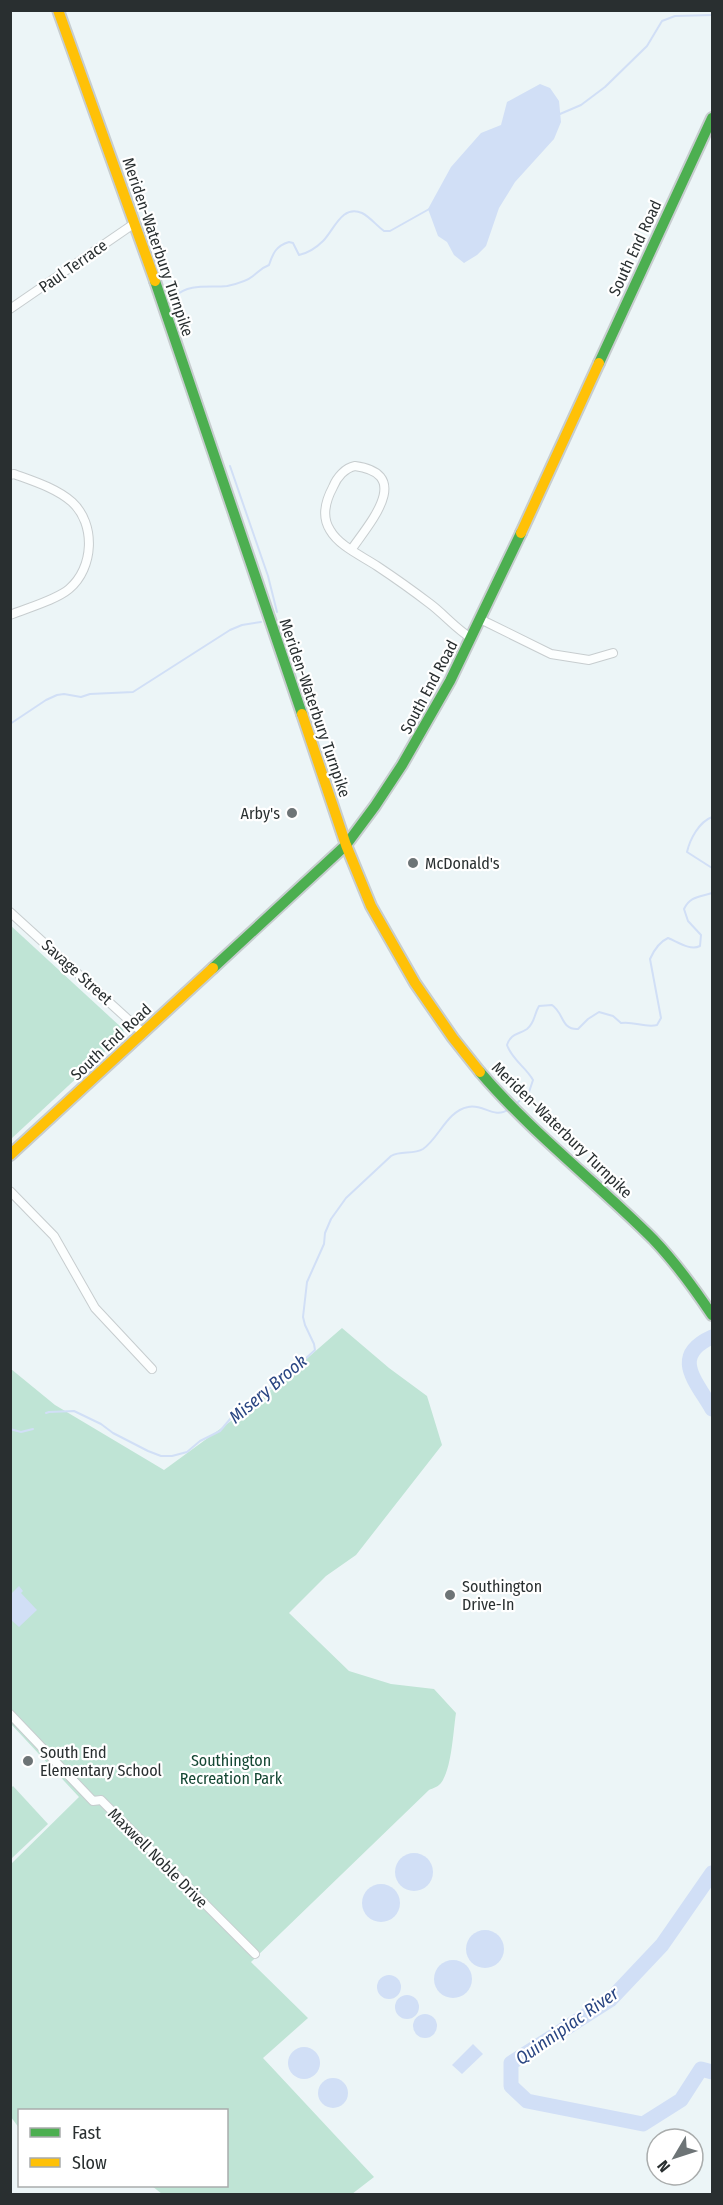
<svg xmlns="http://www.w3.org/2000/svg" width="723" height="2205" font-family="'Fira Sans Condensed',sans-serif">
  <rect width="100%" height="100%" fill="#ecf5f7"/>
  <g fill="#bfe4d5">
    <polygon points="10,925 123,1029 124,1034 11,1139"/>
    <path d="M342,1328L389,1368L427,1396L442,1445L356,1555L326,1576L289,1613L349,1671L391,1684L434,1689L456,1713C453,1732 452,1768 441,1783C438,1787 433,1788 429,1790L251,1962L308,2018L263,2058L374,2177L352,2194H162L152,2186H226V2110H20L19,2128L11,2117V1864L79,1797L11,1724V1369L55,1405L164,1470L257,1402Z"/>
    <polygon points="13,1786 48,1824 11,1859 10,1789"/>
  </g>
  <g fill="#d1dff6">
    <polygon points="540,84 550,88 559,101 561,122 554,139 515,182 499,208 486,246 477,255 464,263 454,255 447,242 438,236 428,209 451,167 481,133 501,125 507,102"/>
    <polygon points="19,1586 23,1591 21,1593 37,1610 19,1627 10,1619 11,1594"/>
    <circle cx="414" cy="1872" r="19"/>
    <circle cx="381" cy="1903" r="19"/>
    <circle cx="485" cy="1949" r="19"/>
    <circle cx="453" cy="1979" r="19"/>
    <circle cx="389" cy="1987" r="12"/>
    <circle cx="407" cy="2007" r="12"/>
    <circle cx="425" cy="2026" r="12"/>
    <polygon points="473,2044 483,2054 462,2074 452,2065"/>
    <circle cx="304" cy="2063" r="16"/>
    <circle cx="333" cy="2093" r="15"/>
  </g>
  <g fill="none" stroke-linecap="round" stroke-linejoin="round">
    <g stroke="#d1dff6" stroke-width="2">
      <polyline points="560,114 581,105 605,87 647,46 662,21 675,16 712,15"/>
      <path d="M180,317L176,296C188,283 211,288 227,286C236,284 246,282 253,276C259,271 261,268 269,265C273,253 276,246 289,242L293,243L299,255C308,253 317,247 323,241C334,230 342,204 362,213C370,217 377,226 384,231H390L431,208"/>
      <polyline points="230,466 268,576 277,612"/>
      <polyline points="10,724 46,700 57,695 64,694 81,697 90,694 133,692 230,630 242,625 261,622"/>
      <path d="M712,817C699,822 690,839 687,852L712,868"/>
      <path d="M516,1104L529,1092L533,1080C526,1067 512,1060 507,1045C511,1033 518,1035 527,1029C535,1023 534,1014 539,1006L552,1005C564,1013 561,1030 578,1029L588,1019L599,1012L613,1016L621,1023C634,1021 645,1028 657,1025L661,1018L650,959C654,950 659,942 668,938C678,942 690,951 700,946L701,935L688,921L684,909C690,896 700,897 712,893"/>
      <path d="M46,1413L49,1412L74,1411L101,1424L113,1433L148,1451L161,1456H172L187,1452L200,1441L220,1431L236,1412L282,1380L315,1350L314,1344L305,1325L303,1317L307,1282L324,1244L325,1233L331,1219L346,1198L391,1156C401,1150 413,1155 423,1149C439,1138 447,1111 468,1107C483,1103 494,1120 509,1109"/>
      <polyline points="10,1429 21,1432 33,1429"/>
    </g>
    <g stroke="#d1dff6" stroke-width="15">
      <path d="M712,1337C670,1356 696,1381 712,1409"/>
      <polyline points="712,1873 662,1945 610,2000 511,2063 511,2086 527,2101 643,2124 681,2100 701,2069 712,2072"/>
    </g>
    <defs>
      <g id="street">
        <polyline points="10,309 135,223"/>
        <path d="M10,475L14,474C33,481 56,488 72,502C96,524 94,568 69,589C56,600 27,608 10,615"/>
        <path d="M351,550C369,524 414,474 355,466C345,468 337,477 333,487C326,500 321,516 330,530C339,546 362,556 377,566C395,578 412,590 429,603C444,614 455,628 471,638"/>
        <polyline points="480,619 551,654 589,660 613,653"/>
        <polyline points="10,912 143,1033"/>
        <polyline points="10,1191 54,1236 95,1308 152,1369"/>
        <polyline points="10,1714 93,1801 101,1800 255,1954"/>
      </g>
      <g id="fast">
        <polyline points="155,281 302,714"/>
        <polyline points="599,363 712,118"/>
        <polyline points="213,968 346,845 375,806 402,765 450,681 521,533"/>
        <path d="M480,1072C532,1133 596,1182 653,1239C675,1262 694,1288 712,1315"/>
      </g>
      <g id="slow">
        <polyline points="58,10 155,281"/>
        <polyline points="521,533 599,363"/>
        <polyline points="302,714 346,845 371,906 415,983 453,1038 480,1072"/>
        <polyline points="10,1155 213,968"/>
      </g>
    </defs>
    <use href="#street" stroke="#c7cdcf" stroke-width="10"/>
    <use href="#fast" stroke="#c7cdcf" stroke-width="14"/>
    <use href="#slow" stroke="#c7cdcf" stroke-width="14"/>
    <use href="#street" stroke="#fcfefe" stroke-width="8"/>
    <use href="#fast" stroke="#4caf50" stroke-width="10"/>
    <use href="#slow" stroke="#ffc107" stroke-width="10"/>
  </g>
  <g fill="#6d7476" stroke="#fff" stroke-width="2">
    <circle cx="292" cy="813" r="6"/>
    <circle cx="413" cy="863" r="6"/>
    <circle cx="450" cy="1595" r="6"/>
    <circle cx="28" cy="1761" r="6"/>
  </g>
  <g text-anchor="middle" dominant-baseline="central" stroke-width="4.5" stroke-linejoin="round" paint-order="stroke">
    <g font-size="16" fill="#292f30" stroke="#fff">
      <text transform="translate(158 247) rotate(71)">Meriden-Waterbury Turnpike</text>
      <text transform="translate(635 248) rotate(-65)">South End Road</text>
      <text transform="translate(73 266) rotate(-35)">Paul Terrace</text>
      <text transform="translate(429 687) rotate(-62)">South End Road</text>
      <text transform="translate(315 708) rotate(71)">Meriden-Waterbury Turnpike</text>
      <text transform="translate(77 972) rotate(42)">Savage Street</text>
      <text transform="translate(111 1042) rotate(-43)">South End Road</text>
      <text transform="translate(562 1130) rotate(44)">Meriden-Waterbury Turnpike</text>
      <text transform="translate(158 1858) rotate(45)">Maxwell Noble Drive</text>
    </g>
    <g font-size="16" fill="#292f30" stroke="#fff" text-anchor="start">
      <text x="280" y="813" text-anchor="end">Arby's</text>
      <text x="425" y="863">McDonald's</text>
      <text x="462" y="1586">Southington<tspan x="462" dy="18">Drive-In</tspan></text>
      <text x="40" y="1752">South End<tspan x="40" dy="18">Elementary School</tspan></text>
    </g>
    <g font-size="16" fill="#144733" stroke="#fff">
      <text x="231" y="1760">Southington<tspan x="231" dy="18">Recreation Park</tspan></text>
    </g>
    <g font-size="18" font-style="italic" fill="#294582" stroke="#fff">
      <text transform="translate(268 1389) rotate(-40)">Misery Brook</text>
      <text transform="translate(567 2026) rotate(-35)">Quinnipiac River</text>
    </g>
  </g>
  <rect width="723" height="2205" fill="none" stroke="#292f30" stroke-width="24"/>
  <rect x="18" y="2109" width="210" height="78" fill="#ffffff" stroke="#a9acac" stroke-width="1.5"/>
  <rect x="30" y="2128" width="30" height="9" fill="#4caf50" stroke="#a9acac" stroke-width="1.5"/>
  <text x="72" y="2139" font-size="18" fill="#292f30">Fast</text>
  <rect x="30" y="2158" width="30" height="9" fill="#ffc107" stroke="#a9acac" stroke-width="1.5"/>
  <text x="72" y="2169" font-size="18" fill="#292f30">Slow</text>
  <g transform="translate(675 2157) rotate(231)"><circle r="28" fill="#ffffff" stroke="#a9acac" stroke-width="1.5"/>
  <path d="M0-4.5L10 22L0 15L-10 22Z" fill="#6d7476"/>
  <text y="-9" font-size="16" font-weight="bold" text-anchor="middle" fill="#292f30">N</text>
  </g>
</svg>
